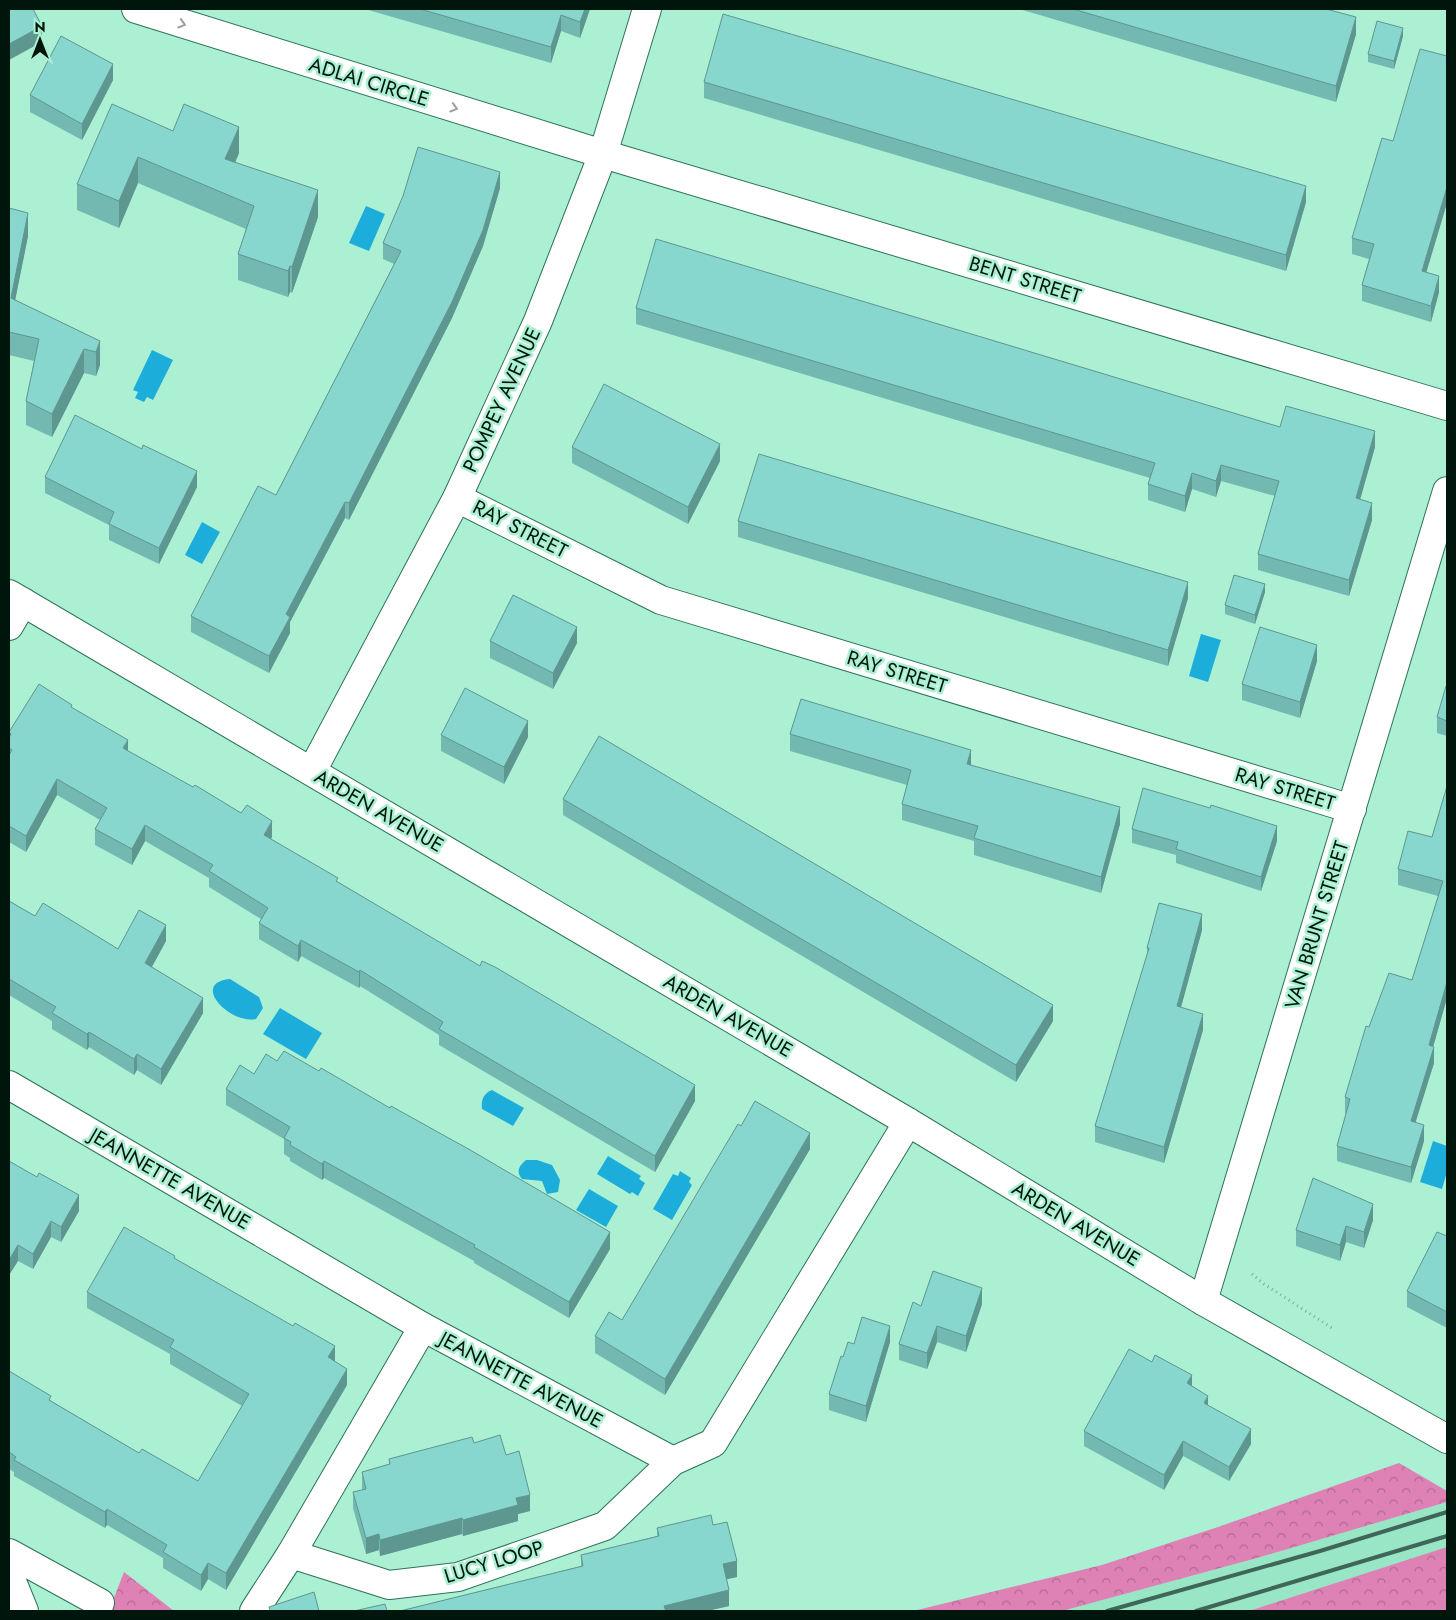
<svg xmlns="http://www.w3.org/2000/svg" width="1456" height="1620" font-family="Jost,sans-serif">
  <defs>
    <pattern id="forest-crowns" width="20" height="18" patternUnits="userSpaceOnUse" patternTransform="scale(1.25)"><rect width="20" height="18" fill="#de81b4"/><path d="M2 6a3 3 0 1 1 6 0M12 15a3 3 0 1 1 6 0" fill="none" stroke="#b26991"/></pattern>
  </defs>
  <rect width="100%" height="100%" fill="#abf0d3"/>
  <polygon fill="#98e6c6" points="1447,1502 1447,1547 1286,1601 1249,1611 1062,1611 1257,1558"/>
  <g fill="url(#forest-crowns)">
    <polygon points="1399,1463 1447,1491 1447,1502 1257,1558 1062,1611 913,1611 1102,1565 1218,1527"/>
    <polygon points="1447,1547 1447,1611 1249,1611"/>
    <polygon points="124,1572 174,1611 106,1611 112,1603"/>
  </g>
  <g fill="#1daddb">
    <polygon points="366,206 385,214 369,251 349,243"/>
    <polygon points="152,350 173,360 153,400 147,397 144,402 135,398 138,392 133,390"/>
    <polygon points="202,522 220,532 202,564 185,555"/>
    <polygon points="1201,634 1221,640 1208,682 1189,676"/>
    <path d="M230,979L259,997L263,1008L256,1019C231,1025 189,983 230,979Z"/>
    <polygon points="280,1008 322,1033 306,1059 263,1034"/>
    <path d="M492,1090L524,1108L513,1126L482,1109C481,1100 483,1094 492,1090Z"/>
    <polygon points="1433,1141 1447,1146 1447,1172 1442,1189 1420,1182"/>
    <polygon points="608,1156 641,1176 639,1179 645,1183 638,1196 632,1192 630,1194 597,1174"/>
    <path d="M526,1160H537L552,1165L560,1180L558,1192L547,1194L542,1181L522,1179C515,1171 520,1165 526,1160Z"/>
    <polygon points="680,1171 691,1178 689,1182 692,1185 672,1220 653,1209 673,1174 678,1176"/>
    <polygon points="589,1189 618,1206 606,1227 576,1210"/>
  </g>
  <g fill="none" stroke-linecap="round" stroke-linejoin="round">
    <defs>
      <g id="minor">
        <polyline points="136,9 603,154 1447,406"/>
        <polyline points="457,498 661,600 1352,809"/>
        <polyline points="9,594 908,1122 1203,1301 1447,1439"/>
        <polyline points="9,626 23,602"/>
        <polyline points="312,771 457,498 538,321 603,154 647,9"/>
        <polyline points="9,1085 423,1327 673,1461"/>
        <polyline points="1203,1301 1447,491"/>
        <polyline points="9,1553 100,1603"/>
        <polyline points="291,1554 389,1585 458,1577 605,1526 673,1461 713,1443 908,1122"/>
        <polyline points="9,1574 24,1611"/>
        <polyline points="254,1611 291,1554 423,1327"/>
      </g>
    </defs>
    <use href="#minor" stroke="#2e725a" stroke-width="30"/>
    <polyline stroke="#77ae97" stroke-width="3" stroke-dasharray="1 4" stroke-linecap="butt" points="1252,1274 1264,1284 1332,1328"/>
    <use href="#minor" stroke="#fff" stroke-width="28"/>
    <g stroke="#3f6656" stroke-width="4">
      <polyline points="1107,1611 1320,1551 1447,1512"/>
      <polyline points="1196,1611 1447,1536"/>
    </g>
  </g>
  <g fill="#74b9b1">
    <polygon points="365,9 590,9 580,38 561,31 551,63"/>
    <polygon points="1019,9 1326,9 1356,34 1336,102"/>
    <polygon points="1403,36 1394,69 1368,62 1368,54"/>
    <polygon points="1447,56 1447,203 1426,272 1439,292 1431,322 1362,301 1362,285 1369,259 1352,254 1352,238 1393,141"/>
    <polygon points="113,80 82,140 30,112 30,95"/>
    <polygon points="704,82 1306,202 1286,271 704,98"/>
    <polygon points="173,131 239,153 235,163 318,217 292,293 290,292 288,297 238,280 238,254 246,229 138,183 119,228 77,210 77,184"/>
    <polygon points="500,188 483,246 452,318 349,520 345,518 290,622 290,633 269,673 191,632 191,616 276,495 394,264 383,259 383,243"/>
    <polygon points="9,208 28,236 15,300 100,341 100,365 96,376 84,373 52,437 26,425 26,401 34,361 9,355"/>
    <polygon points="636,308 1280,427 1375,447 1360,499 1372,520 1349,596 1258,570 1258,554 1275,496 1221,481 1216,497 1192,489 1185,512 1148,500 1148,484 1150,478 636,324"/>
    <polygon points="572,447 720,461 688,524 572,463"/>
    <polygon points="45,477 197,487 159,564 109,540 109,525 45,493"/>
    <polygon points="738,521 1188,598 1168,666 738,537"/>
    <polygon points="1265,592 1255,624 1225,614 1225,605"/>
    <polygon points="490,641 577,643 553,689 490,658"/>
    <polygon points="1317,661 1300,718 1242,700 1242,684"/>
    <polygon points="1447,686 1447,736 1437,733 1437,717"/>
    <polygon points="72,708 128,751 272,837 271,839 338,882 695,1101 655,1172 439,1045 439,1035 360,986 359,988 301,956 298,962 259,939 259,923 261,919 209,887 209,878 145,841 132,865 95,845 95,829 100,820 57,795 26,852 9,842 9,732"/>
    <polygon points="790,734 971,765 1120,824 1101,893 974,855 974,841 902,820 902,804 907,785 790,751"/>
    <polygon points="441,735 528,737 504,784 441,751"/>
    <polygon points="1447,786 1447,998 1433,1047 1434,1063 1415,1122 1424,1141 1411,1183 1337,1161 1337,1146 1346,1113 1345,1113 1345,1097 1369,1027 1412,980 1438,896 1398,885 1398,869 1432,837"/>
    <polygon points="563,799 1053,1021 1016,1082 563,815"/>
    <polygon points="1210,808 1277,841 1261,891 1176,863 1176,855 1132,843 1132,829"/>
    <polygon points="9,901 35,916 118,949 166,941 152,967 203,1013 161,1085 137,1070 134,1075 89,1047 87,1050 52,1029 52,1021 9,995"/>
    <polygon points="1202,930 1181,1007 1203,1030 1164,1163 1095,1142 1095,1126 1147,956 1147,948"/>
    <polygon points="254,1074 610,1249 569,1318 474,1263 474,1261 324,1178 322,1180 290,1161 290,1158 284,1154 284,1139 226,1105 226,1089"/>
    <polygon points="741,1126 810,1149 665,1395 595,1353 595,1336 622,1320"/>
    <polygon points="9,1161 79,1211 61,1242 51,1237 33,1269 18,1261 9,1275"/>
    <polygon points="1373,1220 1364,1248 1346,1242 1340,1261 1296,1246 1296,1230"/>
    <polygon points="1447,1236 1447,1328 1407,1307 1407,1291"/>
    <polygon points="175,1259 335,1362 347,1385 226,1590 208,1579 201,1591 163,1568 163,1558 107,1525 105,1528 14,1476 14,1472 9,1469 9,1371 51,1401 139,1453 198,1481 242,1406 170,1364 170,1354 87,1308 87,1292"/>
    <polygon points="982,1304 966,1352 937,1342 927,1369 899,1360 899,1344 921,1306"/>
    <polygon points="890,1342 866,1422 829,1410 829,1394 843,1357 854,1344"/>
    <polygon points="1192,1386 1208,1406 1251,1444 1229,1481 1183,1456 1164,1490 1084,1446 1084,1431"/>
    <polygon points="474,1443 506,1455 530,1511 518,1514 518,1521 463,1536 462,1534 380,1556 379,1550 366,1554 353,1508 353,1492 362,1490 362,1472 389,1464 389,1459"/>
    <polygon points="713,1525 737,1577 727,1579 729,1606 707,1611 400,1611 581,1566 581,1555 657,1536 657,1528"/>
  </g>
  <g fill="#5e9690">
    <polygon points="585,9 590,9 580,38 580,22"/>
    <polygon points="561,15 561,31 551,63 551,47"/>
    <polygon points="1356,17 1356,34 1336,102 1336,86"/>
    <polygon points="42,26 42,42 9,60 9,44"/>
    <polygon points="1403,28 1403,36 1394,69 1394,61"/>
    <polygon points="113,64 113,80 82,140 82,124"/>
    <polygon points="239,127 239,153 225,186 225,159"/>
    <polygon points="138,157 138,183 119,228 119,201"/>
    <polygon points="500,172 500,188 483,246 452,318 349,520 349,503"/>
    <polygon points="1306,186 1306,202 1286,271 1286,255"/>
    <polygon points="1447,187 1447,203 1422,287 1422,271"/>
    <polygon points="318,190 318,217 292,293 292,267"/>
    <polygon points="28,213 28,236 11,321 11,298"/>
    <polygon points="290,266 290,292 288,297 288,271"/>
    <polygon points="1439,276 1439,292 1431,322 1431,306"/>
    <polygon points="100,341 100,365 96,376 96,352"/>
    <polygon points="84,349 84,373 52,437 52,414"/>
    <polygon points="1375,431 1375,447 1356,514 1356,498"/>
    <polygon points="720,444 720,461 688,524 688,507"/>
    <polygon points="1221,465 1221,481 1216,497 1216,481"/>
    <polygon points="197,471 197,487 159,564 159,548"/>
    <polygon points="1192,473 1192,489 1185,512 1185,496"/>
    <polygon points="345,502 345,518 290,622 290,633 269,673 269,656 286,614"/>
    <polygon points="1372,503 1372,520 1349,596 1349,580"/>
    <polygon points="1188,582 1188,598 1168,666 1168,650"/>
    <polygon points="1265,584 1265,592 1255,624 1255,615"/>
    <polygon points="577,627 577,643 553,689 553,673"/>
    <polygon points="1317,645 1317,661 1300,718 1300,702"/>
    <polygon points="528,721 528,737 504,784 504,767"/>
    <polygon points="128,740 128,756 123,748"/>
    <polygon points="971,750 971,766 967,764"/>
    <polygon points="57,779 57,795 26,852 26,836"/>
    <polygon points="1120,807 1120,824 1101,893 1101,877"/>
    <polygon points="272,821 272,837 264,851 264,835"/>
    <polygon points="145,825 145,841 132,865 132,849"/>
    <polygon points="1277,826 1277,841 1261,891 1261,877"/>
    <polygon points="1202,914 1202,930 1177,1022 1177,1006"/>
    <polygon points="166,925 166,941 145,979 145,963"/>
    <polygon points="301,940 301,956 298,962 298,946"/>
    <polygon points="360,970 360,986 359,988 359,972"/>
    <polygon points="1447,982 1447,998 1429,1061 1429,1045"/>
    <polygon points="203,998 203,1013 161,1085 161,1069"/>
    <polygon points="1053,1005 1053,1021 1016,1082 1016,1065"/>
    <polygon points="1203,1014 1203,1030 1164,1163 1164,1147"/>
    <polygon points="89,1032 89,1047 87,1050 87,1034"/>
    <polygon points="1434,1047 1434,1063 1411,1137 1411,1121"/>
    <polygon points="137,1054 137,1070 134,1075 134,1059"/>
    <polygon points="695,1085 695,1101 655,1172 655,1156"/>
    <polygon points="1424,1125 1424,1141 1411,1183 1411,1167"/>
    <polygon points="810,1133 810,1149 665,1395 665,1379"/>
    <polygon points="324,1161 324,1178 322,1180 322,1164"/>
    <polygon points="79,1195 79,1211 61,1242 61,1227"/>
    <polygon points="1373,1204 1373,1220 1364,1248 1364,1232"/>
    <polygon points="51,1221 51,1237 33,1269 33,1254"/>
    <polygon points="1346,1226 1346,1242 1340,1261 1340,1245"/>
    <polygon points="610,1232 610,1249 569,1318 569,1302"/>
    <polygon points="18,1245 18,1261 9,1275 9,1260"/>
    <polygon points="982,1288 982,1304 966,1352 966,1336"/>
    <polygon points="890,1326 890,1342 866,1422 866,1406"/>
    <polygon points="937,1326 937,1342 927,1369 927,1353"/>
    <polygon points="335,1346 335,1362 328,1357"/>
    <polygon points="347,1369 347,1385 226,1590 226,1573"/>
    <polygon points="1192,1375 1192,1390 1187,1383"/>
    <polygon points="1208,1396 1208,1410 1204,1403"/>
    <polygon points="1251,1429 1251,1444 1229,1481 1229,1467"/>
    <polygon points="1183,1441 1183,1456 1164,1490 1164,1475"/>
    <polygon points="530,1495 530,1511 518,1514 518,1521 463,1536 463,1520 516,1498"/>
    <polygon points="107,1509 107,1525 105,1528 105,1512"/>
    <polygon points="462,1518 462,1534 380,1556 380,1540"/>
    <polygon points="379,1534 379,1550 366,1554 366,1538"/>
    <polygon points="737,1561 737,1577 723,1580 723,1564"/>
    <polygon points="208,1563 208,1579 201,1591 201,1575"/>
    <polygon points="729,1590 729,1606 707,1611 664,1611 664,1606"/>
  </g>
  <g fill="#87d7ce" stroke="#5e9690">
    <polygon points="9,9 33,9 42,26 9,44"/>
    <polygon points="420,9 585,9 580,22 561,15 551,47"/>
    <polygon points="1073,9 1326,9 1356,17 1336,86"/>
    <polygon points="723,14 1306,186 1286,255 704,82"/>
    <polygon points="1377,21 1403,28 1394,61 1368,54"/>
    <polygon points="61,36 113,64 82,124 30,95"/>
    <polygon points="1420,49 1447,56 1447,187 1422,271 1439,276 1431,306 1362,285 1374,244 1352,238 1382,138 1393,141"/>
    <polygon points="112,104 173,131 184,104 239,127 225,159 318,190 292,267 290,266 288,271 238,254 254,206 138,157 119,201 77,184"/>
    <polygon points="418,147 500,172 483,230 452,302 349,503 345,502 286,614 290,617 269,656 191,616 258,486 276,495 401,251 383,243 403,196"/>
    <polygon points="9,208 28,213 11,298 100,341 96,352 84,349 52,414 26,401 39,339 9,332"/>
    <polygon points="656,239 1280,427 1286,406 1375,431 1356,498 1372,503 1349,580 1258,554 1279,481 1221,465 1216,481 1192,473 1185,496 1148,484 1155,463 636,308"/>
    <polygon points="604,384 720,444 688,507 572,447"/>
    <polygon points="75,415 142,449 143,445 197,471 159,548 109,524 114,512 45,477"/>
    <polygon points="759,454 1188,582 1168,650 738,521"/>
    <polygon points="1234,575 1265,584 1255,615 1225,605"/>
    <polygon points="513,595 577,627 553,673 490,641"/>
    <polygon points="1260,627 1317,645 1300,702 1242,684"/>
    <polygon points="39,684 72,705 71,707 128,740 123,748 193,787 195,785 241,813 247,805 272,821 264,835 338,878 336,881 480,966 482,961 495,967 695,1085 655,1156 439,1029 443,1022 360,970 359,972 301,940 298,946 259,923 268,908 209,871 213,865 145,825 132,849 95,829 107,808 57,779 26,836 9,826 9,755 12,750 9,748 9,738 11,734 9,732"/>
    <polygon points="1446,686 1447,686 1447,721 1437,717"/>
    <polygon points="465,688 528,721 504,767 441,735"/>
    <polygon points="801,699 971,750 967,764 1120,807 1101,877 974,838 978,826 902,804 911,770 790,734"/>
    <polygon points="599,736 1053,1005 1016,1065 563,799"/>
    <polygon points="1447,786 1447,982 1429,1045 1434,1047 1411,1121 1424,1125 1411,1167 1337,1146 1350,1099 1345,1097 1366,1026 1369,1027 1389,973 1412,980 1443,881 1398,869 1408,831 1432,837"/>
    <polygon points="1143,788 1210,808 1211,805 1277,826 1261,877 1176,849 1178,842 1132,829"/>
    <polygon points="9,901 35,916 43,903 118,949 139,910 166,925 145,963 203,998 161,1069 137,1054 134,1059 89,1032 87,1034 52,1013 56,1007 9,979"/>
    <polygon points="1159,903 1202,914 1177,1006 1203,1014 1164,1147 1095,1126 1149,948 1147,948"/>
    <polygon points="284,1051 319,1071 321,1068 390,1108 391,1106 472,1151 610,1232 569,1302 474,1247 475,1245 324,1161 322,1164 290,1145 291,1142 284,1138 290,1127 226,1089 240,1065 254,1074 266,1054 277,1061"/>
    <polygon points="755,1101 810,1133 665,1379 595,1336 609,1312 622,1320 738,1124 741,1126"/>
    <polygon points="9,1161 37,1177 39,1173 79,1195 61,1227 51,1221 33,1254 18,1245 9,1260"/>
    <polygon points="1313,1178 1373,1204 1364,1232 1346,1226 1340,1245 1296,1230"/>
    <polygon points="124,1227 175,1256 174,1258 293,1326 295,1323 335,1346 328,1357 347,1369 226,1573 208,1563 201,1575 163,1552 167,1545 107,1509 105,1512 14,1460 16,1457 9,1452 9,1371 51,1396 49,1400 139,1453 142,1449 198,1481 249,1394 170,1347 174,1340 87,1292"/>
    <polygon points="1437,1232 1447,1236 1447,1312 1407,1291"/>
    <polygon points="933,1271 982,1288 966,1336 937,1326 927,1353 899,1344 913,1302 921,1306"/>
    <polygon points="862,1317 890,1326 866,1406 829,1394 841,1356 843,1357 848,1342 854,1344"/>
    <polygon points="1129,1349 1152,1362 1155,1355 1192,1375 1187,1383 1208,1396 1204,1403 1251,1429 1229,1467 1183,1441 1164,1475 1084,1431"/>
    <polygon points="500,1435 506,1455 519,1451 530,1495 516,1498 518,1505 463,1520 462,1518 380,1540 379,1534 366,1538 353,1492 366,1489 362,1472 390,1464 389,1459 472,1437 474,1443"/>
    <polygon points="711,1515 713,1525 727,1522 737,1561 723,1564 729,1590 664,1606 666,1611 400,1611 583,1566 581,1555 659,1536 657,1528"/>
    <polygon points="314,1592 319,1611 270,1611 269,1607"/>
    <polygon points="385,1604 387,1611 354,1611"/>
  </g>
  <defs><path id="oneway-chevron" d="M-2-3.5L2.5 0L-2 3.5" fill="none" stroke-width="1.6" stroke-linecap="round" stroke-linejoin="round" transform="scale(1.25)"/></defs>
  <g stroke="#99a29e">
    <use href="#oneway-chevron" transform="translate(182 24) rotate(17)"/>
    <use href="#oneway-chevron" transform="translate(454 108) rotate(17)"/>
  </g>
  <g text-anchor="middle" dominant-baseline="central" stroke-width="5" stroke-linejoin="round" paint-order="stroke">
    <g font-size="20" fill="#00160d" stroke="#abf0d3">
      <text transform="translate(369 82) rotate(17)">ADLAI CIRCLE</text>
      <text transform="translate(1025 280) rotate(17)">BENT STREET</text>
      <text transform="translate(502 400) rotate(-65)">POMPEY AVENUE</text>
      <text transform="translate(520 529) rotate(27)">RAY STREET</text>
      <text transform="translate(897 672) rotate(17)">RAY STREET</text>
      <text transform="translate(1285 789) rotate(17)">RAY STREET</text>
      <text transform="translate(379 811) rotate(30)">ARDEN AVENUE</text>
      <text transform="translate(1317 925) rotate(-73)">VAN BRUNT STREET</text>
      <text transform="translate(728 1016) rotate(30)">ARDEN AVENUE</text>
      <text transform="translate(170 1179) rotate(30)">JEANNETTE AVENUE</text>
      <text transform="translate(1076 1224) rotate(31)">ARDEN AVENUE</text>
      <text transform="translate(521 1380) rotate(28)">JEANNETTE AVENUE</text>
      <text transform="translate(494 1562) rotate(-17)">LUCY LOOP</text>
    </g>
  </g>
  <rect width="1456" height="1620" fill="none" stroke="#00160d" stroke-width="20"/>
  <g transform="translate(40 40)" stroke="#abf0d3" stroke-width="4" paint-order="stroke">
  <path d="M0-4L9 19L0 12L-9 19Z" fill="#00160d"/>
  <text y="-8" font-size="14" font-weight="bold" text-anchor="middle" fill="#00160d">N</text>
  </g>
</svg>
